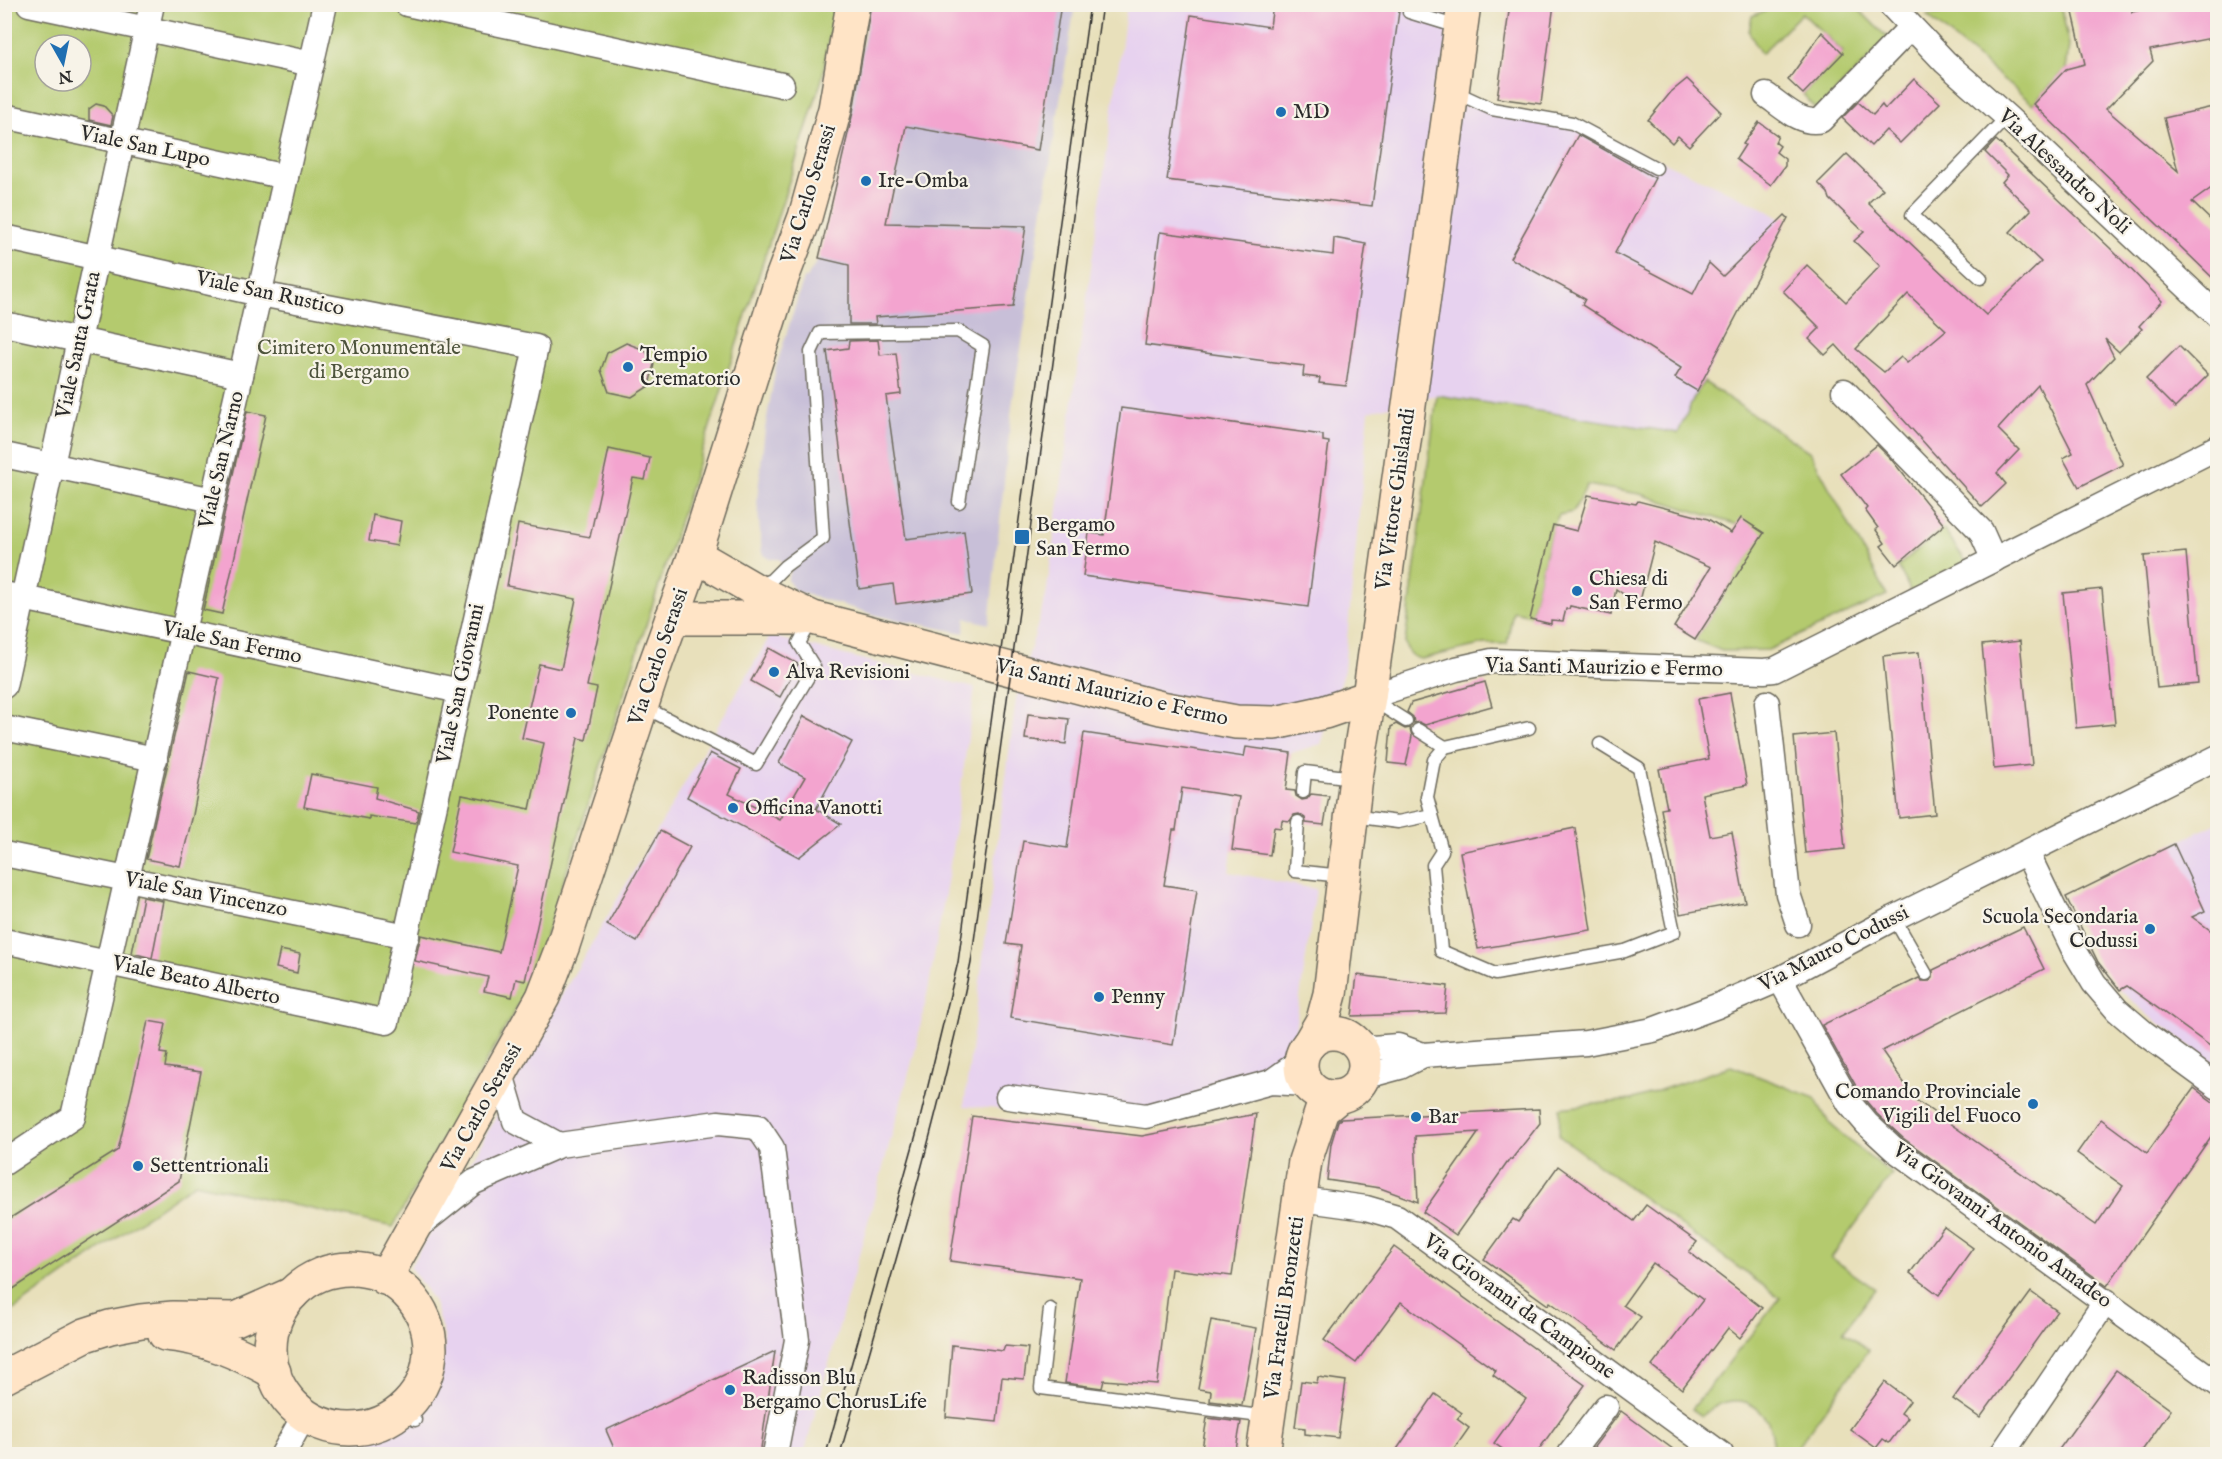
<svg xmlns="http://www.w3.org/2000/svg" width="2222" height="1459" font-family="'IM FELL English',serif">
  <rect width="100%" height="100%" fill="#f7f3e8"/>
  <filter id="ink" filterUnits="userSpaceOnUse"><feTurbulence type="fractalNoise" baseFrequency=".0167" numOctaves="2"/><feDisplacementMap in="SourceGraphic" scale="12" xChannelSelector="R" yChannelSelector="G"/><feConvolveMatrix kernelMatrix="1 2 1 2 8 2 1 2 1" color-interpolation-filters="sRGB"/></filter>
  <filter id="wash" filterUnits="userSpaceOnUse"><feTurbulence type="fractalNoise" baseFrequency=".008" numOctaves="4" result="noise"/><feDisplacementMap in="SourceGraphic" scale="24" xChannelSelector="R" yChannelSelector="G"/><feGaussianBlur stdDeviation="1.35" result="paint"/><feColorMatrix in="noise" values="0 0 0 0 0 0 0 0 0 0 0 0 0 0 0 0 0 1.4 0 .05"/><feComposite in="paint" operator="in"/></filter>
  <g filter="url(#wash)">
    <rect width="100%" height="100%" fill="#e8e0bb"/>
    <g fill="#e7d2ef">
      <polygon points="1127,5 1452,5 1442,83 1492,109 1572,123 1659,160 1760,206 1786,222 1697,392 1678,433 1437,395 1369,411 1344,670 1321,744 1291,753 1246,747 1232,850 1229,872 1316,889 1286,1091 1145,1121 964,1106 1016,699 1046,596"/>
      <polygon points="770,636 975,688 949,871 929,985 915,1051 804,1454 314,1454 339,1445 378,1438 422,1417 440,1382 445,1339 433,1300 410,1267 483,1140 563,993"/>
      <polygon points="2217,823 2217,1066 2148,1015 2120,990 2098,962 2066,897"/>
    </g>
    <polygon fill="#c8bfd8" points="870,5 1075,5 1012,406 989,624 966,618 964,633 879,616 795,591 788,581 788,576 791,573 779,559 769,559 762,553 757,500 765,429 776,367 804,278 807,278 819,258 831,213"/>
    <g fill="#b4ca6e" stroke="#707a4c" stroke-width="1.5" fill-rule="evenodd">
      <path d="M5,5H835L822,79L531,982L393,1227L195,1183L5,1316ZM45,45H81V81H45Z"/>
      <polygon points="1778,5 1854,5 1889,39 1817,110 1803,94 1843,52 1802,13 1761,54 1749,32 1752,16"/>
      <polygon points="1977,5 2061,5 2069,45 2066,69 2033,104 1927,16"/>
      <path d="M1704,382L1810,452L1887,595L1768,650L1722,651L1695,640L1763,533L1640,494L1587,485L1573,512L1559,515L1553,525L1531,615L1513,611L1507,644H1484L1421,659C1411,657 1408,653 1405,643L1437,395L1678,433L1697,391Z"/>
      <polygon points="1943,529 1970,567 1913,596 1898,566"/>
      <path d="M1731,1066L1815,1098L1829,1123L1860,1150L1892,1174L1831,1258L1875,1289L1843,1332L1869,1350L1792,1454H1769C1780,1435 1764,1404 1740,1401C1726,1399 1712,1407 1702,1416L1692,1409L1780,1298L1559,1136L1560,1108L1631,1100Z"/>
    </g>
    <g id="blocks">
      <g fill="#f3a4cf" fill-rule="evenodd">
        <polygon points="871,4 1061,4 1038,150 906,126 886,223 1026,226 1013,307 875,317 876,324 849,324 849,265 819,258 853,112"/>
        <polygon points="1273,4 1400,4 1372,206 1167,180 1191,15 1270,27"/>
        <polygon points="1510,4 1554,4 1541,104 1497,98"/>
        <polygon points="2071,4 2117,4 2118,8 2131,6 2132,12 2165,4 2168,10 2188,4 2217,4 2217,37 2150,50 2153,61 2106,109 2178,171 2164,118 2217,106 2217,184 2192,202 2217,226 2217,282 2033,104 2066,69 2085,64"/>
        <polygon points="1822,32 1843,53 1803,94 1788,80"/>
        <polygon points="1687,79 1721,112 1689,146 1678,136 1672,143 1648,120 1671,92"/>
        <polygon points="1914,79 1940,103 1900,143 1886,130 1871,146 1842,118 1858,102 1873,115 1882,105 1885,109"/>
        <polygon points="96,104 104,106 113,116 111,125 89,120 89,109"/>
        <polygon points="1759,122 1778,136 1775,142 1780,146 1776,152 1785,159 1785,166 1771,185 1736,159 1745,145 1743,144"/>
        <polygon points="1578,135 1655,178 1615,253 1693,294 1709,263 1723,276 1785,215 1788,218 1697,391 1675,378 1681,368 1582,305 1585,299 1510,258"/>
        <path d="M1996,140L2110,248L2162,301L2139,326L2142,329L2119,352L2105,339L2114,357L2087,385L2123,465L2079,487L2063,458L2073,453L2038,385L1998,429L2019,450L1997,473L2006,484L1982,507L1836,345L1825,355L1809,339L1820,328L1783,291L1807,265L1846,302L1880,266L1854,241L1864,232L1830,199L1828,193L1818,183L1847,154L1883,189L1868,203L1986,315L2041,262L2010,232L2031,210L2002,182L2008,175L1985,152ZM1908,294L1946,330L1907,363L1901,357L1884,372L1856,349Z"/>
        <polygon points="1160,232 1333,255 1334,238 1366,244 1346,386 1319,383 1320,378 1303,376 1304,366 1145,345"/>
        <polygon points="878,340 880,355 896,353 901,394 886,396 906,539 964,531 972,594 896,604 893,584 859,589 827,351 848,348 849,341"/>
        <polygon points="626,343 645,350 654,364 649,386 632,397 609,392 601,370 607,353"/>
        <polygon points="2179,346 2208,375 2175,408 2146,379"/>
        <polygon points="1121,408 1323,435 1323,441 1329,442 1308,607 1083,576 1089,533 1104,535"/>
        <polygon points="247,411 266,415 222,614 203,610"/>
        <polygon points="1877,445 1891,459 1944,525 1896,565 1881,546 1885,543 1876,530 1878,528 1865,510 1867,508 1841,474"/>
        <polygon points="609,449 650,458 645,480 633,478 587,686 597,688 586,740 578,738 525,981 516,979 512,997 484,991 488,977 415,961 416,956 421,935 499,952 518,866 450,852 462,795 530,809 544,743 522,738 539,664 561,669 576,599 507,586 518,524 590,537"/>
        <polygon points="1588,495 1636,504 1638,501 1708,519 1731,533 1741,518 1764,533 1695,640 1674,627 1711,567 1655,542 1639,605 1616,589 1611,615 1570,606 1569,609 1566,609 1563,621 1551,620 1551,624 1530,619 1553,525 1577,531"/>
        <polygon points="373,515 401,521 397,546 369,541"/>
        <polygon points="2186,552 2198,684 2157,688 2144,556"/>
        <polygon points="2102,589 2115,724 2076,728 2063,593"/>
        <polygon points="2020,641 2032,765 1994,769 1982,645"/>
        <polygon points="769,648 798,664 780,697 751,681"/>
        <polygon points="1919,652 1935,814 1899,818 1883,656"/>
        <polygon points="189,671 219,678 193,815 180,866 146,859"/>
        <polygon points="1485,682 1492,706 1425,725 1419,722 1414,723 1413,717 1407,712 1411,703"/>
        <polygon points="1730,693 1747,785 1702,794 1710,836 1732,832 1745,902 1680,914 1661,809 1667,808 1659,769 1709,759 1698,699"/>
        <polygon points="1028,714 1069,719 1066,744 1025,739"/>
        <polygon points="804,716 852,742 816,809 841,824 799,857 687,797 710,753 741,769 729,794 780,820 805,777 779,763"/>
        <polygon points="1396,724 1405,729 1410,728 1412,736 1406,765 1388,763 1391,727"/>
        <polygon points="1084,733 1244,757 1246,747 1291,753 1286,790 1295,791 1296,796 1302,800 1307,799 1311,794 1329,796 1324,825 1306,823 1305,818 1299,814 1294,815 1290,821 1282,820 1281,828 1274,827 1270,855 1232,850 1239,797 1182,788 1176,830 1173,830 1164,885 1197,890 1173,1045 1010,1018 1021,946 1006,944 1023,841 1067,848"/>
        <polygon points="1834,733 1845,849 1805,853 1794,737"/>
        <polygon points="311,774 377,787 375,798 419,811 416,823 369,816 369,819 304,807"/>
        <polygon points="1575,828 1591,930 1478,949 1460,852"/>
        <polygon points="660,831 690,847 637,942 607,925"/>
        <polygon points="2174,844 2205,911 2192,917 2217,935 2217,1051 2127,986 2120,990 2098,962 2066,897"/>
        <polygon points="143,897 163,901 152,958 132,953"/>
        <polygon points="2023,927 2044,969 1882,1051 1916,1100 2096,1225 2123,1186 2077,1153 2101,1119 2147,1153 2194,1088 2217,1105 2217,1128 2107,1286 1903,1138 1877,1114 1861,1095 1822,1025 1919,978 1922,981 1930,981 1933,978 1933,970"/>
        <polygon points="280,950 300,954 297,973 276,968"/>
        <polygon points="1357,975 1448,986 1445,1013 1352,1016"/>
        <polygon points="148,1021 166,1024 160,1053 167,1054 165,1067 201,1072 179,1181 4,1295 4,1222 118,1150"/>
        <polygon points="1539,1109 1540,1123 1511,1160 1510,1159 1456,1235 1423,1212 1479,1132 1415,1136 1418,1202 1380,1188 1327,1180 1331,1144 1338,1121 1341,1119"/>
        <polygon points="1256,1114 1232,1276 1171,1269 1157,1384 1104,1380 1102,1388 1065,1383 1080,1278 950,1261 972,1116 1142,1136"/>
        <polygon points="1558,1166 1634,1221 1646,1205 1697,1242 1689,1252 1762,1308 1740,1338 1728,1328 1682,1389 1652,1366 1703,1300 1653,1263 1623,1305 1641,1317 1616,1350 1550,1302 1548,1305 1484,1259 1513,1219 1518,1222"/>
        <polygon points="1944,1227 1973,1248 1939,1295 1910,1273"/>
        <polygon points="1394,1247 1585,1385 1535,1455 1511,1455 1494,1443 1526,1399 1493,1375 1496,1371 1401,1302 1356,1363 1324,1340"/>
        <polygon points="2031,1292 2057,1311 1980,1418 1953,1399"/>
        <polygon points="1211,1320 1256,1328 1242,1405 1210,1401 1211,1391 1198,1389"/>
        <polygon points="952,1345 1003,1351 1005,1346 1028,1348 1024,1379 1002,1377 997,1422 946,1417"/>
        <polygon points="775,1351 760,1455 617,1455 606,1430"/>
        <polygon points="2116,1370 2171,1410 2139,1455 2055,1455"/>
        <polygon points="1318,1377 1346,1381 1338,1438 1305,1434 1305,1428 1295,1427 1301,1381 1317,1383"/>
        <polygon points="1885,1382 1910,1401 1901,1413 1908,1418 1889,1443 1883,1439 1876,1448 1850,1429"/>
        <polygon points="1435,1394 1462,1413 1457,1419 1469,1428 1450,1455 1393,1455"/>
        <polygon points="1621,1411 1681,1455 1588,1455"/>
        <polygon points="1207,1418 1241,1422 1235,1455 1201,1455"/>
      </g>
    </g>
  </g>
  <g filter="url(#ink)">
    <use href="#blocks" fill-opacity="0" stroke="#6d6a5d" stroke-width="1.5"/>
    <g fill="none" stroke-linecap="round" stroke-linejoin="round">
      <defs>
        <g id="lane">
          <polyline points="1410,4 1409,12 1458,27"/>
          <polyline points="1453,91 1492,109 1572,123 1656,168"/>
          <polyline points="1981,278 1912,215 2007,117"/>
          <polyline points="758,585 771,580 785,566 823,538 811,352 820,333 958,331 983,346 959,502"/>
          <polyline points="1370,698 1406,721"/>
          <polyline points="642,706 756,764 814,667 799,643 812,620"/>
          <polyline points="1529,728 1445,747 1434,760 1427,797 1442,851 1433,865 1441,951 1495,974 1625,951 1674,932 1639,768 1600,744"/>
          <polyline points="1418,730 1445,747"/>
          <polyline points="1303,792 1305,772 1354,778"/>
          <polyline points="1352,816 1398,822 1432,815"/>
          <polyline points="1298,822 1295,871 1342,876"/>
          <polyline points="1894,918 1926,974"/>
          <polyline points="1050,1309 1041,1388 1268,1417"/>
          <polyline points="402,1409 415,1420"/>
        </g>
        <g id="street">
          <polyline points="29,4 312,64"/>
          <polyline points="407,4 782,85"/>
          <polyline points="1890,4 1945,62 2007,117 2218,316"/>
          <path d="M1766,95C1781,105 1801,126 1821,120L1911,27"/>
          <polyline points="4,116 286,177"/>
          <polyline points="4,237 260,294 536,347 387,1022 4,941"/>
          <polyline points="4,324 241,375"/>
          <polyline points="1844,391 1981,531 1994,560"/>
          <polyline points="4,455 213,500"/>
          <polyline points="4,594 460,691"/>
          <polyline points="4,686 152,4"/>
          <polyline points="1369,697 1456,669 1492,661 1764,671 1774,670 2218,447"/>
          <polyline points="1767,703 1788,894 1798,924"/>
          <polyline points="4,728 155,759"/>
          <polyline points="2027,853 2074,950 2094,983 2117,1010 2144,1033 2218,1087"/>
          <polyline points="4,854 407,936"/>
          <polyline points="1780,979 1849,1103 1867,1124 1894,1149 2218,1384"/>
          <polyline points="1354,1041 1372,1048 1398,1046 1423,1055 1586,1043 1653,1030 1717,1006 1780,979 1894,918 2218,757"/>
          <polyline points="501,1074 515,1121 559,1145"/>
          <polyline points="1363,1077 1400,1067 1423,1055"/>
          <polyline points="1271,1082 1292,1067 1304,1054"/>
          <polyline points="1008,1097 1146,1116 1271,1082 1307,1084"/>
          <polyline points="4,1163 73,1117 325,4"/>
          <polyline points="1301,1199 1366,1208 1397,1217 1721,1454"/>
          <polyline points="419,1226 474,1182 559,1145 718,1123 758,1127 772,1148 797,1340 775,1454"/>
          <polyline points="283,1454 305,1414"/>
          <polyline points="1570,1454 1606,1407"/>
          <polyline points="2002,1454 2106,1301"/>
        </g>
        <g id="secondary">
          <polyline points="695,555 764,595 813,618 1161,708 1236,722 1275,723 1325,712 1369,697"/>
          <polyline points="672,618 802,618"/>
          <circle cx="1333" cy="1065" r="32"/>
          <polyline points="1309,1044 1323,1020 1330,994 1356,778 1369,697 1464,4"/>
          <circle cx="350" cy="1349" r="80"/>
          <polyline points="385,1278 543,997 563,945 654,668 695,555 782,278 805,217 835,109 853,4"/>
          <path d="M165,1334C205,1337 239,1353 274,1372"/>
          <polyline points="4,1377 85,1335 110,1327 141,1321 173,1318 236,1319 292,1294"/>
          <polyline points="1263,1454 1305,1161 1322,1110 1338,1097"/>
        </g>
      </defs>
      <use href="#lane" stroke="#6d6a5d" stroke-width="15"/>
      <use href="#street" stroke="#6d6a5d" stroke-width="27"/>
      <use href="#secondary" stroke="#6d6a5d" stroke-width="36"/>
      <use href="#lane" stroke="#fff" stroke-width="12"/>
      <use href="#street" stroke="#fff" stroke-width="24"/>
      <use href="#secondary" stroke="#ffe4c6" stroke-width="33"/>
      <g stroke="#2b2b2b" stroke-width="1.5">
        <polyline points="826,1454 917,1131 958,962 1090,4"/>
        <path d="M840,1454C887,1291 936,1129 971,963L1102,4"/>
      </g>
    </g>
  </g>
  <g fill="#1f6fb2" stroke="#f7f3e8" stroke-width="2">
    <circle cx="1281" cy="112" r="6"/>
    <circle cx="866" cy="181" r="6"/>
    <circle cx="628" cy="367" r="6"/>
    <rect x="1014" y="529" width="16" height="16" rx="3"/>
    <circle cx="1577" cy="591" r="6"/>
    <circle cx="774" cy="672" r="6"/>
    <circle cx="571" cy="713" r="6"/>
    <circle cx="733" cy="808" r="6"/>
    <circle cx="2150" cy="929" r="6"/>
    <circle cx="1099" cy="997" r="6"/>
    <circle cx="2033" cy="1104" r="6"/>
    <circle cx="1416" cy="1117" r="6"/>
    <circle cx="138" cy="1166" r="6"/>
    <circle cx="730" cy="1390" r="6"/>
  </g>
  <g text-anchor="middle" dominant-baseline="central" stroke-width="4.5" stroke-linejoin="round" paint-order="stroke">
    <g font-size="21" fill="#2b2b2b" stroke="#f7f3e8" text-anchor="start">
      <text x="1293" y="112">MD</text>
      <text x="878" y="181">Ire-Omba</text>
      <text x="640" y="355">Tempio<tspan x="640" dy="24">Crematorio</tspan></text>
      <text x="1036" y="525">Bergamo<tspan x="1036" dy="24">San Fermo</tspan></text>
      <text x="1589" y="579">Chiesa di<tspan x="1589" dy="24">San Fermo</tspan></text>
      <text x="786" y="672">Alva Revisioni</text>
      <text x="559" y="713" text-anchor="end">Ponente</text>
      <text x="745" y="808">Officina Vanotti</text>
      <text x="2138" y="917" text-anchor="end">Scuola Secondaria<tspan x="2138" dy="24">Codussi</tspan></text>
      <text x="1111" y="997">Penny</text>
      <text x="2021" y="1092" text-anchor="end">Comando Provinciale<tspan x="2021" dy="24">Vigili del Fuoco</tspan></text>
      <text x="1428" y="1117">Bar</text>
      <text x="150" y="1166">Settentrionali</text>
      <text x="742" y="1378">Radisson Blu<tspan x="742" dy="24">Bergamo ChorusLife</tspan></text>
    </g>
    <g font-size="21" fill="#2b2b2b" stroke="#f7f3e8">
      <text transform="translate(145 147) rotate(12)">Viale San Lupo</text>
      <text transform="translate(2064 172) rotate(43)">Via Alessandro Noli</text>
      <text transform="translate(809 194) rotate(-73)">Via Carlo Serassi</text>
      <text transform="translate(270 294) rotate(12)">Viale San Rustico</text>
      <text transform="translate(79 345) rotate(-78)">Viale Santa Grata</text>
      <text transform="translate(222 460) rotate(-77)">Viale San Narno</text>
      <text transform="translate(1396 499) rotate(-82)">Via Vittore Ghislandi</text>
      <text transform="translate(232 643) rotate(12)">Viale San Fermo</text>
      <text transform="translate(659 657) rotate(-71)">Via Carlo Serassi</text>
      <text transform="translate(1604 668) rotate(1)">Via Santi Maurizio e Fermo</text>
      <text transform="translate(461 684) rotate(-78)">Viale San Giovanni</text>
      <text transform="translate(1112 693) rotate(13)">Via Santi Maurizio e Fermo</text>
      <text transform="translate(206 895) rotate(11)">Viale San Vincenzo</text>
      <text transform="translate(1834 949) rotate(-27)">Via Mauro Codussi</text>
      <text transform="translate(196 981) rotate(12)">Viale Beato Alberto</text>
      <text transform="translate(482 1108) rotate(-61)">Via Carlo Serassi</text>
      <text transform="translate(2002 1226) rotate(36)">Via Giovanni Antonio Amadeo</text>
      <text transform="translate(1519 1307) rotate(36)">Via Giovanni da Campione</text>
      <text transform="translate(1285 1308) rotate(-82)">Via Fratelli Bronzetti</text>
    </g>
    <g font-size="21" fill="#4d533c" stroke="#f7f3e8">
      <text x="359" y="348">Cimitero Monumentale<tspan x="359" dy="24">di Bergamo</tspan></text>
    </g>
  </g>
  <rect width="2222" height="1459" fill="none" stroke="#f7f3e8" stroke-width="24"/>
  <g transform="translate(63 63) rotate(171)"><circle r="28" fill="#f7f3e8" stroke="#a5a39c" stroke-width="1.5"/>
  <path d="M0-4.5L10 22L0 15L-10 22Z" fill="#1f6fb2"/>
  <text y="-9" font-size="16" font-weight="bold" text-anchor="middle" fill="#2b2b2b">N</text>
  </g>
</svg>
